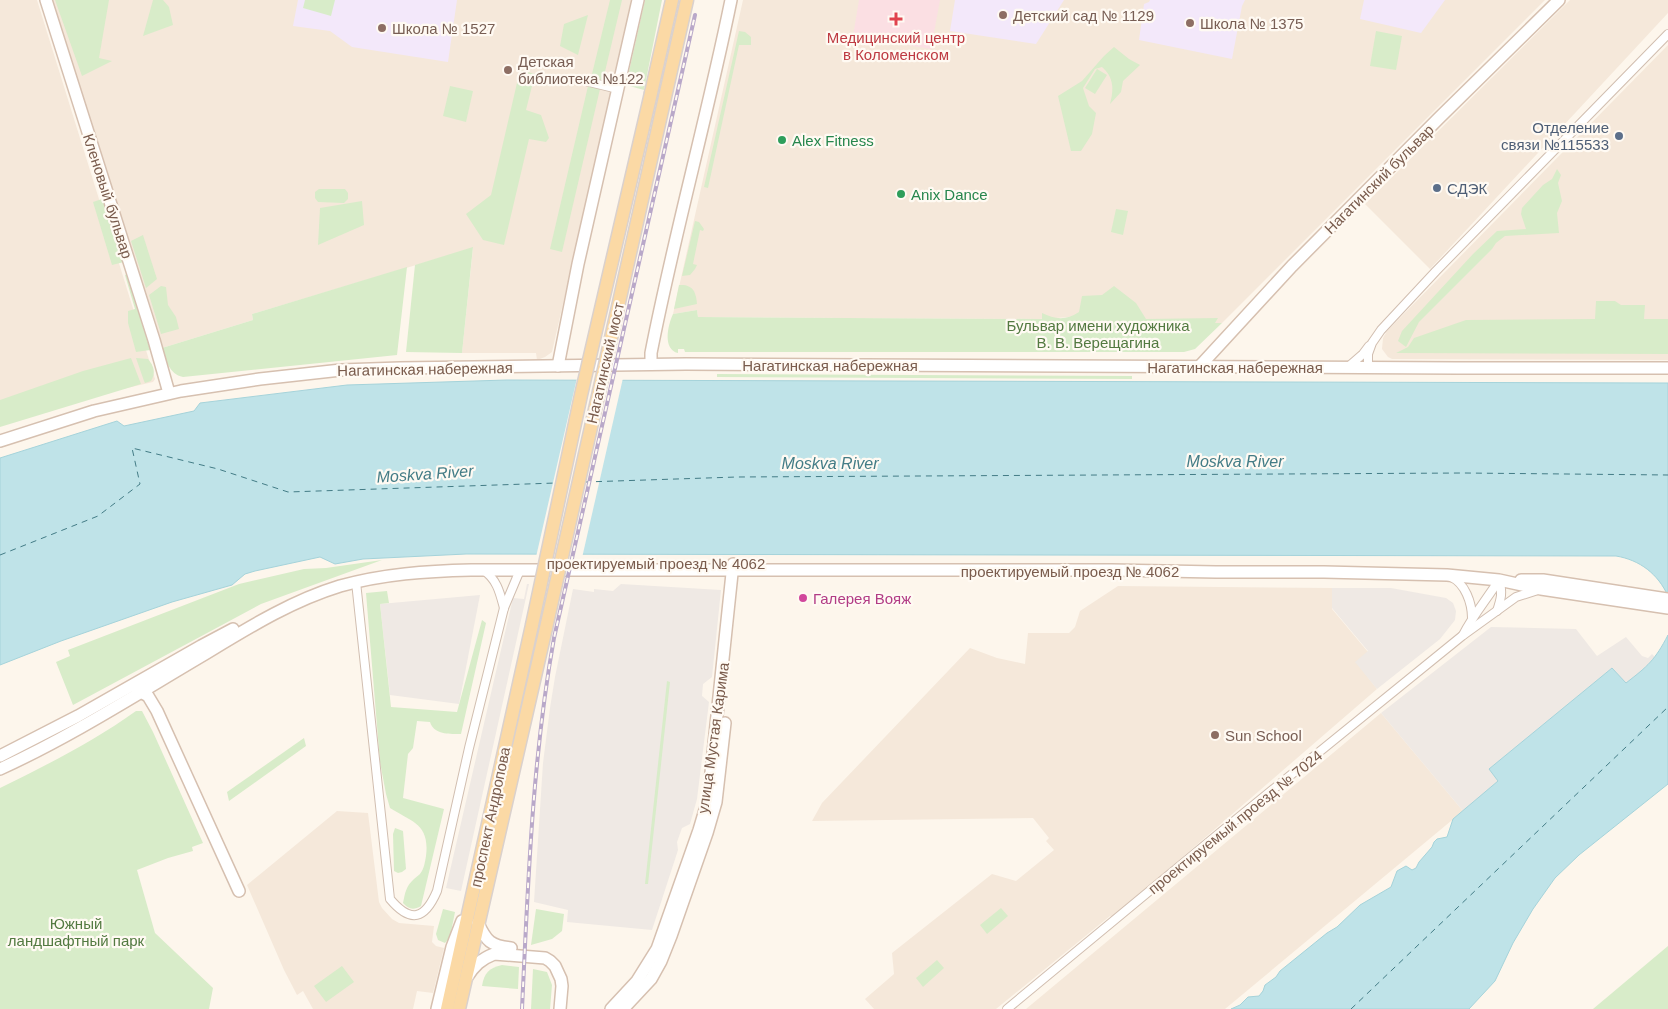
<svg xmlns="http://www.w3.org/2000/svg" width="1668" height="1009" font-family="Helvetica,sans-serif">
  <rect width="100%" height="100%" fill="#fdf6ec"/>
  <g fill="#f5e8da">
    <polygon points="0,0 37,0 155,379 153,382 62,403 0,424"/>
    <polygon points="51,0 632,0 552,352 545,357 537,360 536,353 462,353 473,248 252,314 253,320 162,348"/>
    <polygon points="743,0 1545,0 1222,323 1121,323 1104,315 1039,319 698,317 697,310 673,314"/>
    <polygon points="1570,0 1668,0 1668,13 1430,269 1365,204"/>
    <polygon points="1668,45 1668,360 1392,359 1388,357 1382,349 1383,338 1387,331"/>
    <polygon points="1118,586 1332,588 1332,609 1368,652 1356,662 1377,689 1112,918 1110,916 996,1009 874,1009 865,999 894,974 892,953 992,874 1016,881 1054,850 1046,841 1049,838 1033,818 812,821 822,803 970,648 997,658 1025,664 1028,633 1069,633 1075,627 1080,611"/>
    <polygon points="1381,713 1463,811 1225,1009 1026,1009"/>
    <polygon points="337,811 368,813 379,902 382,908 392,919 399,923 434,926 432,942 436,946 444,948 433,993 417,991 413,1009 313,1009 303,991 297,995 284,970 247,885"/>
  </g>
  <g fill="#efe9e4">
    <polygon points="527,584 529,584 461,891 446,888 513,598 524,599"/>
    <polygon points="621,584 721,590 712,677 703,684 702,696 709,702 697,799 690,824 682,828 677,842 678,850 652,930 567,922 568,910 534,902 543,763 550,708 555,677 573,589 594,592 594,589 613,591"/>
    <polygon points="1332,588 1391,588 1446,598 1453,603 1456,611 1455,620 1440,639 1377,689 1355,662 1368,651 1332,608"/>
    <polygon points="480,595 459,704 390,695 380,604"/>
    <polygon points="1491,627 1576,629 1597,656 1626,637 1642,656 1648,658 1652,654 1655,657 1649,665 1626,684 1612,668 1489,769 1498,781 1463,811 1381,713"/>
  </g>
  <g fill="#f3e8fa">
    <polygon points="298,0 457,0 448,62 352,47 330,31 293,26"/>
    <polygon points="955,0 1064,0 1036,44 950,31"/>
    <polygon points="1150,0 1245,0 1242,6 1232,59 1139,40 1144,4 1149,2"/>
    <polygon points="1364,0 1445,0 1421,33 1360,19"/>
  </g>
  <polygon fill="#fbdfe3" points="859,0 940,0 931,49 853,36"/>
  <g fill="#d8ecc9">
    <polygon points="55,0 109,0 99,58 112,61 82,76"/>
    <polygon points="153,0 163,0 169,7 173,25 143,36"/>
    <polygon points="305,0 335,0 331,16 303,8"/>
    <polygon points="610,0 622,0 603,80 591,78"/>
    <polygon points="645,0 662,0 644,90 626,85"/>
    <polygon points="588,15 578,55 560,46 564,24"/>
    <polygon points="739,31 745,32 751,37 751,45 739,45 708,188 704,187"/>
    <polygon points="1376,31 1402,36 1396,70 1370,66"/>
    <path d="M1114,47L1129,59L1140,65L1123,81L1121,92L1110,104C1114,90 1114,77 1102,67L1095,69L1083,88L1089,106L1096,113L1092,134L1081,151H1071L1058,96L1082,81L1104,56Z"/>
    <polygon points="1097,69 1107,75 1095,94 1085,88"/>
    <polygon points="520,70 535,74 526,110 541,115 549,138 546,142 529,139 504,245 483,240 466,214 491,195"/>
    <polygon points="450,86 473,91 466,122 443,116"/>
    <polygon points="588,86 600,89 562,252 550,249"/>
    <polygon points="1557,169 1561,175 1558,183 1562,201 1557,213 1559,233 1505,236 1496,243 1492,249 1419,322 1406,347 1398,341 1402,331 1473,254 1497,231 1526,229 1521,214 1522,208 1543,185 1552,179"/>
    <polygon points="319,189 345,189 348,193 348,199 344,203 318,202 315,198 315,192"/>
    <polygon points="105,198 124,262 112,265 93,202"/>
    <polygon points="362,201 364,225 318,245 320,208"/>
    <polygon points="1116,209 1128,211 1123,235 1111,232"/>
    <polygon points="695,221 699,222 704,229 703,231 700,230 693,264 697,265 695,269 690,275 682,276"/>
    <polygon points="143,235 157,279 146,288 131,241"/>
    <polygon points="473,247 462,353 406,352 415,265"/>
    <path d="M407,267L397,355L183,377C169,374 166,360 162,348L253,320L252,314Z"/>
    <polygon points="129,273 150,350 136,352 128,323 128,311 135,309 125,275"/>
    <path d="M679,285C693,284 696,292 697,304L674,309Z"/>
    <polygon points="161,286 166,287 168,305 176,317 179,329 161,334 149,295"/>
    <path d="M1114,286L1136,303L1146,319L1218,318L1215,323H1222L1195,349L1184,352H685L684,349H678V353C662,349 668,325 673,314L697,310L698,317L1039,319H1042V313C1054,319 1066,321 1079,312L1082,296L1102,295Z"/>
    <polygon points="1596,301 1615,301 1621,305 1645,305 1644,319 1668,319 1668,354 1396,353 1408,347 1414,338 1466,320 1595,319"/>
    <polygon points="131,358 141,384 0,427 0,400 83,371"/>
    <path d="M136,358L148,359C154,366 156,373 151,381L145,383L144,381Z"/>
    <polygon points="717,374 1132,376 1132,379 717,377"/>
    <polygon points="382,560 261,604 73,705 56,662 70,656 68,650 239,584 304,569 326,568"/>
    <path d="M387,591L389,603L380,604L391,707L457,712L482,620L486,623L461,734C450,734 434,735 430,722L417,721L413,748L408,754L403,798L444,809L421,906C414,910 409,910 403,903C405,893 406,886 414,879C416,877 418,876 420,874C424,869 425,862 426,856C430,824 412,822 390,808L386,794L380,762L366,593Z"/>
    <polygon points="667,681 670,682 648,884 645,884"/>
    <path d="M136,711H142L153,732L203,843L192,847L193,851L168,858L137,870L155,933L213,988L209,1009H0V788C47,765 94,741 136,711Z"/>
    <polygon points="304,738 306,746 229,801 227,792"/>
    <polygon points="395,828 403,831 406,869 402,872 398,873 394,871 393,834"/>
    <polygon points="1001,908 1008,916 987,934 980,925"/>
    <polygon points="443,909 455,912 450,937 445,943 438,940 436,934"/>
    <polygon points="536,909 564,914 562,931 552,939 531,945"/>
    <polygon points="1668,946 1668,1009 1593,1009"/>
    <polygon points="937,960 944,968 923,987 916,978"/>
    <path d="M502,965L519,967L518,989L482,986C484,973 489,968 502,965Z"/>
    <polygon points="342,966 354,982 326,1002 314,986"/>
    <polygon points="533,969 547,972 552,985 550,1009 531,1009"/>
  </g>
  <g fill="#bfe3e8" stroke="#a5d3da">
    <path d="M506,380L1668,383V596C1658,574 1640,560 1616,556L466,554L363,559L335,564L320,557L255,571L245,574L232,585L172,602L61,641L0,665V458L117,421L124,426L194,411L200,403L347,385Z"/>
    <path d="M1668,635V784L1579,855L1555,878L1533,909L1513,943L1495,981L1469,1009H1231L1240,1005L1248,997L1259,996L1263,991L1265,985L1276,977L1280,971L1327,933L1337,927L1360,905L1391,887L1397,871L1406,866L1412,870L1416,868L1419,862L1432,847L1434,842L1437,839L1447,837L1453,819L1498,781L1489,769L1612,668L1626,683C1648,666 1655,660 1668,635Z"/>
  </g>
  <polygon fill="#fdf6ec" points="577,378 623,378 582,558 536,557"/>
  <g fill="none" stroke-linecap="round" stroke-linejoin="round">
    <g stroke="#437c86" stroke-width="1" stroke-dasharray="6 5" stroke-linecap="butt">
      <polyline points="585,482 737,477 1464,473 1668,475"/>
      <polyline points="0,555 98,516 140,484 132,448 218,469 288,492 556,483"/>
      <polyline points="1351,1009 1668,707"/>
    </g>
    <defs>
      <g id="street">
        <polyline points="581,80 618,89"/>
        <polyline points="1348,367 1363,354 1369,346"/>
        <polyline points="1368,367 1368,354 1372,343 1381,330 1436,271 1668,34"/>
        <path d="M483,570C497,579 500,593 504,608"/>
        <path d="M1451,577C1465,583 1472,603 1472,618"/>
        <path d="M356,582L390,899C411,924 425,919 437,891L469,748L504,608L520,570"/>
        <path d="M1497,611C1501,599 1503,592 1499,580"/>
        <path d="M1463,635C1473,615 1487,599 1499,580"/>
        <polyline points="1007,1009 1228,826 1462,636 1516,597 1538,590"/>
      </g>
      <g id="secondary">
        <polyline points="46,0 154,340 169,393"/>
        <path d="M651,364V353C674,235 707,118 731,0"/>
        <polyline points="558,366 578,264 638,0"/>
        <polyline points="1199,367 1292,266 1439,118 1559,0"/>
        <polyline points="0,441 94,411 181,391 260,379 341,370 400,368 686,364 1457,368 1668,368"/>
        <polyline points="1521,580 1543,580 1668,599"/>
        <polyline points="137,690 148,696 157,711 239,891"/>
        <polyline points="0,756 78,716 201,646 233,629"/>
        <path d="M0,769C72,736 137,694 205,654C248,628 291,601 340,586C383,574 427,571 471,570H1112L1216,572H1324L1447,575L1499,580L1541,589L1668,608"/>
        <path d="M478,923C486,941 491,946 511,948"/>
        <path d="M467,977C474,966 481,959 494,954L545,958L550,961L555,966L561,979L562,986L560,1009"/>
        <polyline points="437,1009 452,947 462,921"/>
        <polyline points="611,1009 637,981 657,949 699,830 708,800 710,782 733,564"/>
        <polyline points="623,1009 651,979 661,961 671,936 707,833 716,802 725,723"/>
      </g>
      <g id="primary">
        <polyline points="651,93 672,0"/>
        <polyline points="665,97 687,0"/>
        <polyline points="447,1009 532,625"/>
        <polyline points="459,1009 546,628"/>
      </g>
    </defs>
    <use href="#street" stroke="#d1beb0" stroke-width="10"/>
    <use href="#secondary" stroke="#d6c0b0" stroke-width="14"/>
    <use href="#primary" stroke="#dad1cd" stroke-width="15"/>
    <use href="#street" stroke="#fff" stroke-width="8"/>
    <use href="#secondary" stroke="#fff" stroke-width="11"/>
    <use href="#primary" stroke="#fbd9a5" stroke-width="12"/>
    <defs>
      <path id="rail" d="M522,1009C528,885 532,761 554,638L695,15"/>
    </defs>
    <use href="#rail" stroke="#b9a8c9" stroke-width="4"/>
    <use href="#rail" stroke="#fffaf3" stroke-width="2" stroke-dasharray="5.5" stroke-linecap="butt"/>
    <defs>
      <g id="primary-bridge">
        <polyline points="532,625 581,395 651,93"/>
        <polyline points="546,628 665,97"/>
      </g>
    </defs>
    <use href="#primary-bridge" stroke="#dad1cd" stroke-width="15" stroke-linecap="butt"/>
    <use href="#primary-bridge" stroke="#fbd9a5" stroke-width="12"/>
  </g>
  <g fill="#8d6e63" stroke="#fffaf3" stroke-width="2">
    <circle cx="1003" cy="15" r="5"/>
    <circle cx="1190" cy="23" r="5"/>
    <circle cx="382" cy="28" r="5"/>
    <circle cx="508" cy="70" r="5"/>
    <circle cx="1215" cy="735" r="5"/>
  </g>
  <path fill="#e0444e" stroke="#fffaf3" stroke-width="2" d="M893.5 11.5h5v5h5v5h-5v5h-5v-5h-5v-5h5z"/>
  <g fill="#5c6f8a" stroke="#fffaf3" stroke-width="2">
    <circle cx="1619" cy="136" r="5"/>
    <circle cx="1437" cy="188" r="5"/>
  </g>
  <g fill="#2e9e5b" stroke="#fffaf3" stroke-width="2">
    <circle cx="782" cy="140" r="5"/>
    <circle cx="901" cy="194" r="5"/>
  </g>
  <circle fill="#d1479c" stroke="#fffaf3" stroke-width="2" cx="803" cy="598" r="5"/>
  <g text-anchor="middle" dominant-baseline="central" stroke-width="4.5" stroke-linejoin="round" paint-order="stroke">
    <g font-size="15" fill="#785e54" stroke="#fffaf3" text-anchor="start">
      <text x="1013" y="15">Детский сад № 1129</text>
      <text x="1200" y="23">Школа № 1375</text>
      <text x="392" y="28">Школа № 1527</text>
      <text x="518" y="61">Детская<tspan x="518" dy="17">библиотека №122</tspan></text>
      <text x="1225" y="735">Sun School</text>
    </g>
    <g font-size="15" fill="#be3a42" stroke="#fffaf3">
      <text x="896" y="37">Медицинский центр<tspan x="896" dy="17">в Коломенском</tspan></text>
    </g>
    <g font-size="15" fill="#4e5e75" stroke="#fffaf3" text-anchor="end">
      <text x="1609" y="127">Отделение<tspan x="1609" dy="17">связи №115533</tspan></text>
      <text x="1447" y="188" text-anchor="start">СДЭК</text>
    </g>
    <g font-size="15" fill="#27864d" stroke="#fffaf3" text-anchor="start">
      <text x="792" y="140">Alex Fitness</text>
      <text x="911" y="194">Anix Dance</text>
    </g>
    <g font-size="15" fill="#7a5c4d" stroke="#fffaf3">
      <text transform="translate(1379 179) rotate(-45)">Нагатинский бульвар</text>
      <text transform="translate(108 196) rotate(72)">Кленовый бульвар</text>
      <text transform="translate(605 363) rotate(-77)">Нагатинский мост</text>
      <text x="830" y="365">Нагатинская набережная</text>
      <text x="1235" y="367">Нагатинская набережная</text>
      <text transform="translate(425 369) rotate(-1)">Нагатинская набережная</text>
      <text x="656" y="563">проектируемый проезд № 4062</text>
      <text x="1070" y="571">проектируемый проезд № 4062</text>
      <text transform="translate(713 738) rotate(-82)">улица Мустая Карима</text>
      <text transform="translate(490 817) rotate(-78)">проспект Андропова</text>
      <text transform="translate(1235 822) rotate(-39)">проектируемый проезд № 7024</text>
    </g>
    <g font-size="15" fill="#537a41" stroke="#fffaf3">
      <text x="1098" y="325">Бульвар имени художника<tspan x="1098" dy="17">В. В. Верещагина</tspan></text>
      <text x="76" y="923">Южный<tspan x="76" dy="17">ландшафтный парк</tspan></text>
    </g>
    <g font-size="15" fill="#b23c85" stroke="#fffaf3" text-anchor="start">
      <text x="813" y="598">Галерея Вояж</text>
    </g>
    <g font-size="16" font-style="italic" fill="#437c86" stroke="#fffaf3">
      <text x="1235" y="461">Moskva River</text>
      <text x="830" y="463">Moskva River</text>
      <text transform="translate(425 474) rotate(-4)">Moskva River</text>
    </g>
  </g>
</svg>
